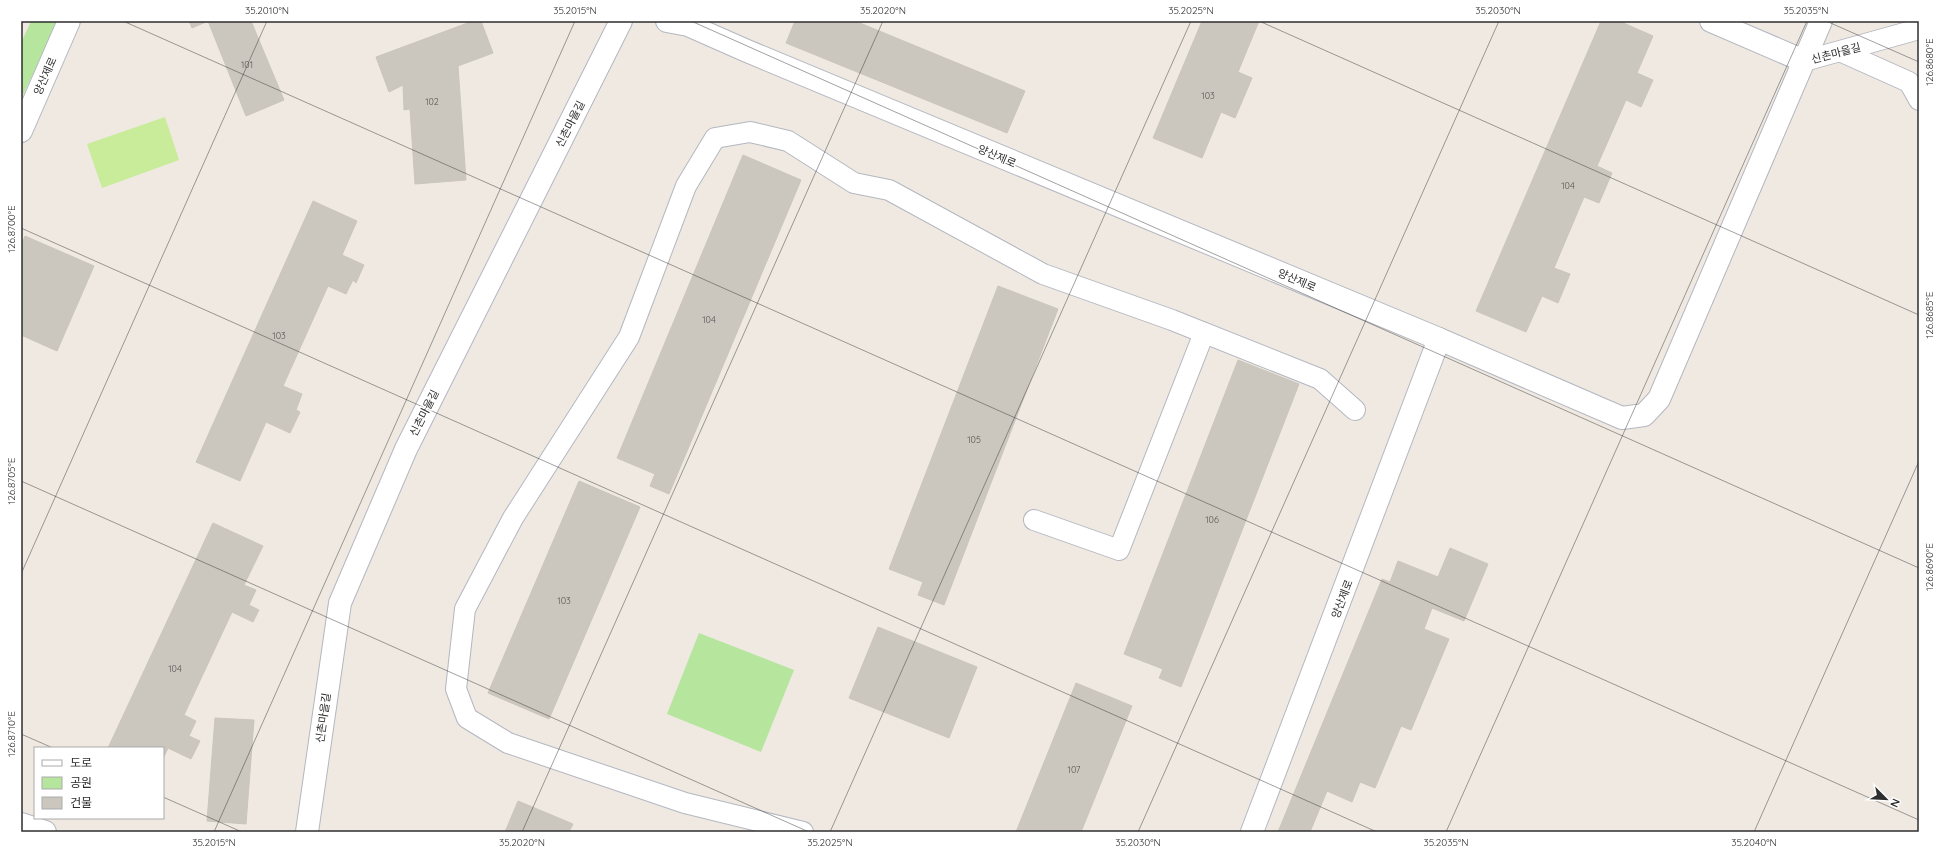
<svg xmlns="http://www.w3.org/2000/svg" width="1940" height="853" font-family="Quicksand,'Noto Sans KR',sans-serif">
  <rect width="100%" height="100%" fill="#efe9e1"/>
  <g fill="#b6e59e">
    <polygon points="31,21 58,21 21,99 21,43"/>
    <polygon points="699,633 794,670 761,752 667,714"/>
  </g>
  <polygon fill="#c9ec9a" points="165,117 179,160 102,188 87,144"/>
  <g fill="#cbc7bf" stroke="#cbc5ba">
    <polygon points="189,21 251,21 284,100 246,116 208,21 192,28"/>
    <polygon points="473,21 481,21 493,53 458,66 466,180 415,184 410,109 404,110 403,85 389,92 376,57"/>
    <polygon points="795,21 855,21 1025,91 1007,133 786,43"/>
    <polygon points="1202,21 1259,21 1238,72 1252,78 1235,118 1221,112 1202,158 1153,138"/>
    <polygon points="1601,21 1619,21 1653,36 1637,73 1653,80 1641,107 1626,100 1597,166 1612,173 1599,203 1584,197 1554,268 1570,274 1558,303 1542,296 1526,332 1476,311"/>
    <polygon points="743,155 801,180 669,494 650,486 655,474 617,458"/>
    <polygon points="313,201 357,221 342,255 364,265 356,283 353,280 346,294 328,286 283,386 302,394 296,410 300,412 290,433 266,422 240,481 196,462"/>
    <polygon points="25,236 94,266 57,351 21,335 21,246"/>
    <polygon points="998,286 1058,309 944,605 918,595 923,582 889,569"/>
    <polygon points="1238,360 1299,384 1181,687 1159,678 1163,669 1124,654"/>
    <polygon points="579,481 640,507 549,719 488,693"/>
    <polygon points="213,523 263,546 244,585 256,590 249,605 259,610 253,622 232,612 184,715 196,721 189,736 200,741 191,759 168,748 163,759 163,748 108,748"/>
    <polygon points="1450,548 1488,564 1464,621 1432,608 1424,629 1449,639 1411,730 1401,726 1375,788 1360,782 1352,802 1327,791 1310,832 1278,832 1382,579 1390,582 1398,561 1438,577"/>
    <polygon points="878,627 977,667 949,738 849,698"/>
    <polygon points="1076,683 1132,706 1081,832 1016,832"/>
    <polygon points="215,718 254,720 246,824 207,821"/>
    <polygon points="518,801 573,824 569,832 505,832"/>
  </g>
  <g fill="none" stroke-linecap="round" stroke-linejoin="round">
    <defs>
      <g id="lane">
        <polyline points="1842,52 1909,82 1919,100"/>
        <polyline points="1804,61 1919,29"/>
        <polyline points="1034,520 1119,550 1204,333"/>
        <polyline points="803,832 685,803 508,743 467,718 456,689 465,609 513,518 629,337 686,186 715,138 750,132 788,141 854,183 889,190 1043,274 1172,320 1320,379 1355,410"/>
      </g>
      <g id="street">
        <polyline points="667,21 688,25 747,51 1439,339 1252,832"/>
        <polyline points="1711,21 1804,61"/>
        <polyline points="21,131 69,21"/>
        <polyline points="1439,339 1622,418 1644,415 1659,399 1821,21"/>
        <polyline points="21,824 45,832"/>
        <polyline points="307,832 340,603 406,449 621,21"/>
      </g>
    </defs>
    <use href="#lane" stroke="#b4b7c1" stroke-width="22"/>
    <use href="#street" stroke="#b4b7c1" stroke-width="24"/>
    <use href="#lane" stroke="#fff" stroke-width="20"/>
    <use href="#street" stroke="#fff" stroke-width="22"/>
  </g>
  <path fill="none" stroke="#2e2e2e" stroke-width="1" stroke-opacity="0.45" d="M123,21L1919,820M691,21L1919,568M1259,21L1919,315M1826,21L1919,62M21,228L1377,832M21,481L809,832M21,574L267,21M21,734L53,748M163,797L242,832M214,832L575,21M522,832L883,21M830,832L1191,21M1138,832L1499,21M1446,832L1807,21M1754,832L1919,461"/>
  <g text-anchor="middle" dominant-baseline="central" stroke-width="3" stroke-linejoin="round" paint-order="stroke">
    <g font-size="9" fill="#555452">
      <text x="247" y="64">101</text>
      <text x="1208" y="95">103</text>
      <text x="432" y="101">102</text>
      <text x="1568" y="185">104</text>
      <text x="709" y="319">104</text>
      <text x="279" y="335">103</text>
      <text x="974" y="439">105</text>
      <text x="1212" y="519">106</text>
      <text x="564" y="600">103</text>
      <text x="175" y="668">104</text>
      <text x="1074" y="769">107</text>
    </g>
    <g font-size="11" fill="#2e2e2e" stroke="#fff">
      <text transform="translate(1836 53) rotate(-15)">신촌마을길</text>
      <text transform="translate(45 76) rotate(-66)">양산제로</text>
      <text transform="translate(570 124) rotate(-63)">신촌마을길</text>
      <text transform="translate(997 156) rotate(23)">양산제로</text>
      <text transform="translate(1297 280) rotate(23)">양산제로</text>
      <text transform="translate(424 413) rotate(-63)">신촌마을길</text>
      <text transform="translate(1342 599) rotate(-69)">양산제로</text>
      <text transform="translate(323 718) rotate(-82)">신촌마을길</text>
    </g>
  </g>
  <rect width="1940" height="853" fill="none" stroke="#ffffff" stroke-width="44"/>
  <rect x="34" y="747" width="130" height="72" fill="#ffffff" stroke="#ababab"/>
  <rect x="42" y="760" width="20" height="6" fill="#ffffff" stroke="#ababab"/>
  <text x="70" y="767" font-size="12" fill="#2e2e2e">도로</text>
  <rect x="42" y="777" width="20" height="12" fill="#b6e59e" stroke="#ababab"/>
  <text x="70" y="787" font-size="12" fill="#2e2e2e">공원</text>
  <rect x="42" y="797" width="20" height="12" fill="#cbc7bf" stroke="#ababab"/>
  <text x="70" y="807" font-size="12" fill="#2e2e2e">건물</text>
  <g transform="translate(1886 799) rotate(114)" stroke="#ffffff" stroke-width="3" paint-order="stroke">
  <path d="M0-3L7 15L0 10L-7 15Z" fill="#2e2e2e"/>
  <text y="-6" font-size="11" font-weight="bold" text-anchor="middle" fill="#2e2e2e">N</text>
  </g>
  <rect x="22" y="22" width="1896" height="809" fill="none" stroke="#2e2e2e" stroke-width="1.5"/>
  <g font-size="10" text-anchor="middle" fill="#2e2e2e">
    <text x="267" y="14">35.2010°N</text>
    <text x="575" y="14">35.2015°N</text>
    <text x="883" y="14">35.2020°N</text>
    <text x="1191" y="14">35.2025°N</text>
    <text x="1498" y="14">35.2030°N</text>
    <text x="1806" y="14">35.2035°N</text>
    <text transform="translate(1929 62) rotate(-90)" y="4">126.8680°E</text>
    <text transform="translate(11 229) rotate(-90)" y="4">126.8700°E</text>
    <text transform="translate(1929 315) rotate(-90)" y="4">126.8685°E</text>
    <text transform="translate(11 481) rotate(-90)" y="4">126.8705°E</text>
    <text transform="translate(1929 567) rotate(-90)" y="4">126.8690°E</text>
    <text transform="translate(11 734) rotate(-90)" y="4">126.8710°E</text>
    <text x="214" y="846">35.2015°N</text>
    <text x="522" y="846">35.2020°N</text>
    <text x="830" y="846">35.2025°N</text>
    <text x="1138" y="846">35.2030°N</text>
    <text x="1446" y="846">35.2035°N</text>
    <text x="1754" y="846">35.2040°N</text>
  </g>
</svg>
